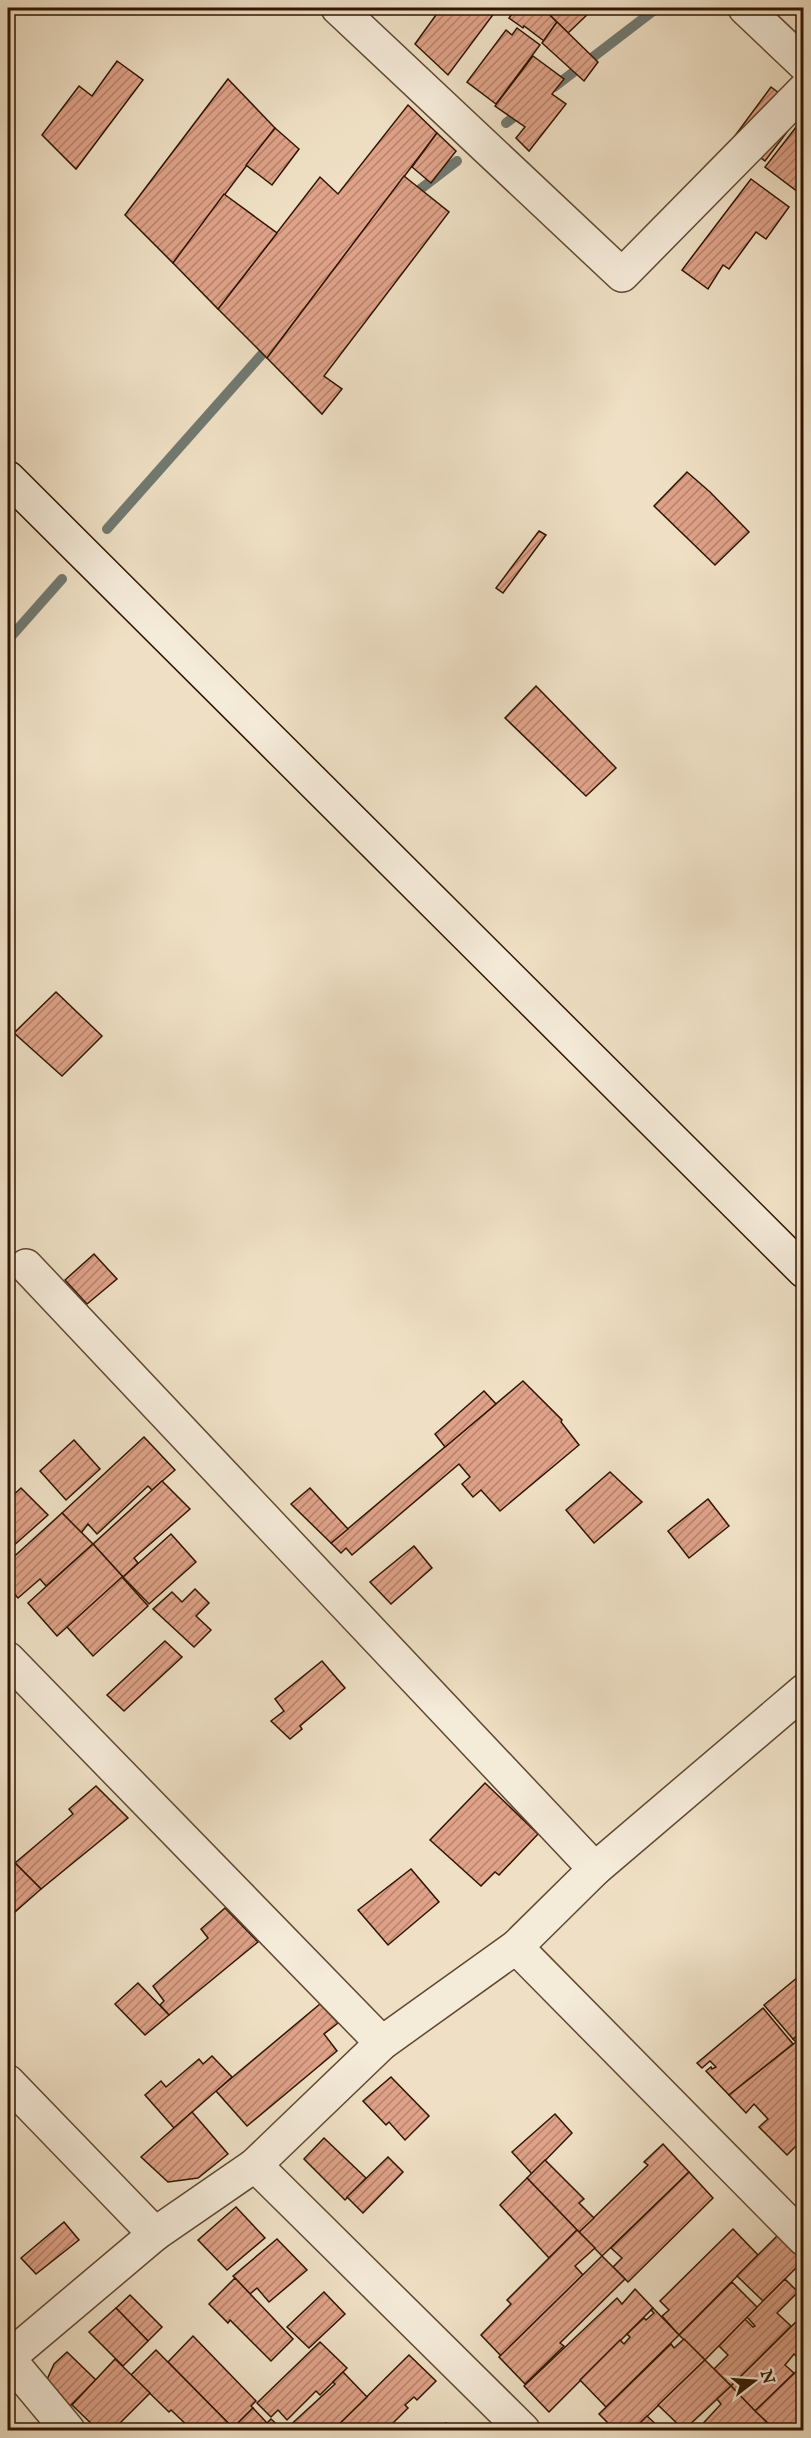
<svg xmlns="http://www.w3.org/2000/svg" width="811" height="2438" font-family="'IM FELL English',serif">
  <defs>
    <pattern id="building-hatch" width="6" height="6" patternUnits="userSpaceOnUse" patternTransform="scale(1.5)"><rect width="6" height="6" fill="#dfa289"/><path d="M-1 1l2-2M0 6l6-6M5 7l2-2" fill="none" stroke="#b5836e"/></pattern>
  </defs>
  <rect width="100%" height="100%" fill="#efe0c5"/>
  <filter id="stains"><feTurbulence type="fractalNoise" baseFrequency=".00333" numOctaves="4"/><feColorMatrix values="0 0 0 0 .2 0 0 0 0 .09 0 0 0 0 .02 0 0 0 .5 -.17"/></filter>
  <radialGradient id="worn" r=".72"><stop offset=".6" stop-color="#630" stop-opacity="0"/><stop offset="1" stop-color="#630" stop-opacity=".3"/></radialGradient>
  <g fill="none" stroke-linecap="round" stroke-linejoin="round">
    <g stroke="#717971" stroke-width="10">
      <polyline points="554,87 657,8"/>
      <polyline points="506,123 522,111"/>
      <polyline points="410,197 457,161"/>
      <polyline points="107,529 272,343"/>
      <polyline points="8,640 62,579"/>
    </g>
  </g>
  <g fill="url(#building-hatch)" stroke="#301501" stroke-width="1.5">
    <polygon points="441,8 498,8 448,75 415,44"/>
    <polygon points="502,8 543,8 557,22 544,41 524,26 523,28 509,18 512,14"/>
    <polygon points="543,8 586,8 590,12 568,33"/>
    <polygon points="557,22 598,62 584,81 542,43"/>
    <polygon points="517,28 540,45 496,104 467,82 506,30 512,35"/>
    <polygon points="533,56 564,79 552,94 566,104 529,151 516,138 525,127 495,106"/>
    <polygon points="117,61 143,80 76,169 42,135 79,86 92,96"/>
    <polygon points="228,79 275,128 173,263 125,215"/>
    <polygon points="771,87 803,111 765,161 734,137"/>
    <polygon points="408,105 437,133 267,358 218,309 320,177 338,194"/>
    <polygon points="804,117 804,185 798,192 765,167"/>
    <polygon points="275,128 299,149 272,185 246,165"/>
    <polygon points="437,133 456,151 431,183 412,167"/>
    <polygon points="404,176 449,212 324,376 342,389 322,414 267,358"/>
    <polygon points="751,179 789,207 766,239 756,232 729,269 723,265 708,289 682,270"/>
    <polygon points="224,194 277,233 218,309 173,263"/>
    <polygon points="687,472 710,492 749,532 715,565 654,506"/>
    <polygon points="539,531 546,535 503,593 496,588"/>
    <polygon points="536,686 616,768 586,796 505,718"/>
    <polygon points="56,992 102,1036 62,1076 14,1033"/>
    <polygon points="94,1254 117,1279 87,1304 65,1280"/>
    <polygon points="523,1381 562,1420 561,1422 579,1445 500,1511 481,1490 473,1497 462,1484 470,1477 459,1464 352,1555 346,1548 341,1553 331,1543"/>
    <polygon points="484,1391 496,1404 445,1447 435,1434"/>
    <polygon points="144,1437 175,1470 152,1490 148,1486 97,1534 88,1524 81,1533 62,1513"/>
    <polygon points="74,1440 100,1469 66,1500 40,1471"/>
    <polygon points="610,1472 642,1502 594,1543 566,1510"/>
    <polygon points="162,1481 190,1509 134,1558 138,1563 123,1577 93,1544"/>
    <polygon points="21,1488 48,1515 12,1547 8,1542 8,1500"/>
    <polygon points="310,1488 348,1529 331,1543 291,1504"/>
    <polygon points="708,1499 729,1526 689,1558 668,1531"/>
    <polygon points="62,1513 93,1544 46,1586 40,1579 18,1598 8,1587 8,1562"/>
    <polygon points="171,1534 196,1562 149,1604 123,1577"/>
    <polygon points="93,1544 123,1577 57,1636 28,1603"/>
    <polygon points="414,1546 432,1568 391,1604 370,1582"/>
    <polygon points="122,1577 148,1606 93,1656 67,1627"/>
    <polygon points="195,1589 209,1603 196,1616 211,1630 194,1647 153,1609 172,1592 182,1602"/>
    <polygon points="165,1641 182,1657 124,1711 107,1695"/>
    <polygon points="322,1661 345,1688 300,1726 302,1729 290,1739 271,1721 284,1711 275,1699"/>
    <polygon points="485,1783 538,1834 499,1875 495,1872 481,1886 430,1840"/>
    <polygon points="96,1786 128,1818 41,1889 15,1863 73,1814 69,1809"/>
    <polygon points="14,1862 41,1889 8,1918 8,1869"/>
    <polygon points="411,1869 439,1902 388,1945 358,1910"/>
    <polygon points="225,1908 258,1942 169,2015 160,2005 164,2001 153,1986 208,1938 201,1929"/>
    <polygon points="804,1972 804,2031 793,2039 764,2005"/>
    <polygon points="138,1983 169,2015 145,2035 115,2004"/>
    <polygon points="320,2004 338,2023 324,2034 337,2051 247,2126 216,2091"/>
    <polygon points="763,2008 793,2044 729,2095 706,2071 711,2067 712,2069 716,2067 710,2061 702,2068 697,2063"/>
    <polygon points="804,2031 804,2138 787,2155 759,2127 768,2119 754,2104 746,2113 729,2095 796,2042 793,2039"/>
    <polygon points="212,2056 232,2077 174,2128 145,2095 161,2081 166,2087 199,2059 203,2064"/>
    <polygon points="391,2077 429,2116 405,2140 389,2122 386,2125 363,2101"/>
    <polygon points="192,2112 228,2154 198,2178 168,2182 141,2157"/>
    <polygon points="555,2114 572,2133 532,2174 512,2152"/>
    <polygon points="324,2138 366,2178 345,2200 304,2159"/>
    <polygon points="663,2144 689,2172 602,2256 579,2232 648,2165 644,2162"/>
    <polygon points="388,2157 403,2172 363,2213 347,2197"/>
    <polygon points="545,2160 584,2199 579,2203 594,2218 579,2232 527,2178"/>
    <polygon points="689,2172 713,2198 628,2282 613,2267 622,2258 611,2248"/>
    <polygon points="527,2178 577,2230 549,2258 500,2205"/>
    <polygon points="236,2207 265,2238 227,2270 198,2240"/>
    <polygon points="64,2222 79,2240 36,2274 21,2258"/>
    <polygon points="733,2229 758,2255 679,2335 662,2316 669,2310 660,2301"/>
    <polygon points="577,2230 595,2248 575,2266 583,2275 501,2356 481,2335 511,2304 507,2300"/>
    <polygon points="783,2230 804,2251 804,2260 763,2301 737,2276"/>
    <polygon points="277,2239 307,2270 269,2302 257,2288 250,2294 233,2276"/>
    <polygon points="602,2256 625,2279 560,2343 564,2346 525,2384 499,2357"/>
    <polygon points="235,2278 293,2339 271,2361 230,2320 228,2323 209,2304"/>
    <polygon points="785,2279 798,2292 777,2313 791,2326 731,2386 714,2369 728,2355 719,2346 745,2319 753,2327 755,2326 747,2317"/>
    <polygon points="732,2282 757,2307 705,2360 679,2335"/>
    <polygon points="635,2289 653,2308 549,2412 524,2386 617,2298 622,2304"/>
    <polygon points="324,2292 345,2314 309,2348 287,2327"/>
    <polygon points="130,2295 162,2327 148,2341 116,2308"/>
    <polygon points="116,2308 148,2341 123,2366 89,2332"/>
    <polygon points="653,2308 679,2335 606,2407 580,2380 620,2340 624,2344 630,2337 627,2334 644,2318 646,2320 654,2313 651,2310"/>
    <polygon points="804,2314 804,2363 794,2354 785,2365 794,2373 755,2411 731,2386"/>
    <polygon points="193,2336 256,2401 251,2406 253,2408 233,2428 168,2362"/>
    <polygon points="684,2339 705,2360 633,2430 615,2430 599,2414 671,2344 674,2348"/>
    <polygon points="320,2342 347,2368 320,2395 316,2391 287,2420 278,2410 271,2417 257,2403"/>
    <polygon points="156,2350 233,2428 231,2430 192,2430 171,2410 169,2412 131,2375"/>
    <polygon points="67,2352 96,2380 68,2408 45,2384 54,2364"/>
    <polygon points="409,2355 436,2381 417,2400 414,2397 405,2405 408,2408 386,2430 333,2430"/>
    <polygon points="115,2359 150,2393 113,2430 98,2430 72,2405"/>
    <polygon points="705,2360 731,2386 684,2430 658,2405"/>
    <polygon points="804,2364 804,2415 788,2430 775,2430 755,2411"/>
    <polygon points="343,2372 367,2397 333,2430 285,2430 335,2384 333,2382"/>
    <polygon points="731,2386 755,2411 775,2430 697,2430 721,2404 717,2399"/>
    <polygon points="253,2408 267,2423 271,2419 283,2430 231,2430"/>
    <polygon points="647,2416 662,2430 633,2430"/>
    <polygon points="804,2422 804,2430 795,2430"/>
    <polygon points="446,2423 454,2430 438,2430"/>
    <polygon points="416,2424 423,2430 409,2430"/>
  </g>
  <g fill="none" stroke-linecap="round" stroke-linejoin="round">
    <defs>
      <g id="minor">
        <polyline points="338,8 622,275 804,90"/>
        <polyline points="745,8 804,64"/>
        <polyline points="26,1266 595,1869"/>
        <polyline points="8,1659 382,2043"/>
        <polyline points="516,1947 804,2239"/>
        <polyline points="8,2082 155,2234"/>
        <polyline points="255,2165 523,2430"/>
        <polyline points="68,2430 8,2358 155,2234 255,2165 382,2043 516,1947 595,1869 804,1691"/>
      </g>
      <polyline id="secondary" points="8,478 804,1271"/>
    </defs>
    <use href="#minor" stroke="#604832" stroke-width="36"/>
    <use href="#secondary" stroke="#301501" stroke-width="36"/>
    <use href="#minor" stroke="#f5ebd9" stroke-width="33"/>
    <use href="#secondary" stroke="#f5ebd9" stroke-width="33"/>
  </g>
  <rect width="811" height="2438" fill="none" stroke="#efe0c5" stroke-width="30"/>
  <rect x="9" y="9" width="793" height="2420" fill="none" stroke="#301501" stroke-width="3"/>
  <rect x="15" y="15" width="781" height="2408" fill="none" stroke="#301501" stroke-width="1.5"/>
  <g transform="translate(754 2381) rotate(73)" stroke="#f5ebd9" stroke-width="4.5" paint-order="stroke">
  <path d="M0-4.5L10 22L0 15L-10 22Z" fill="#301501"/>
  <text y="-9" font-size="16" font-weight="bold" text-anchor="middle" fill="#301501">N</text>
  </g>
  <rect width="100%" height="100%" filter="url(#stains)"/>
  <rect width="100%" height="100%" fill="url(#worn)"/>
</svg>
